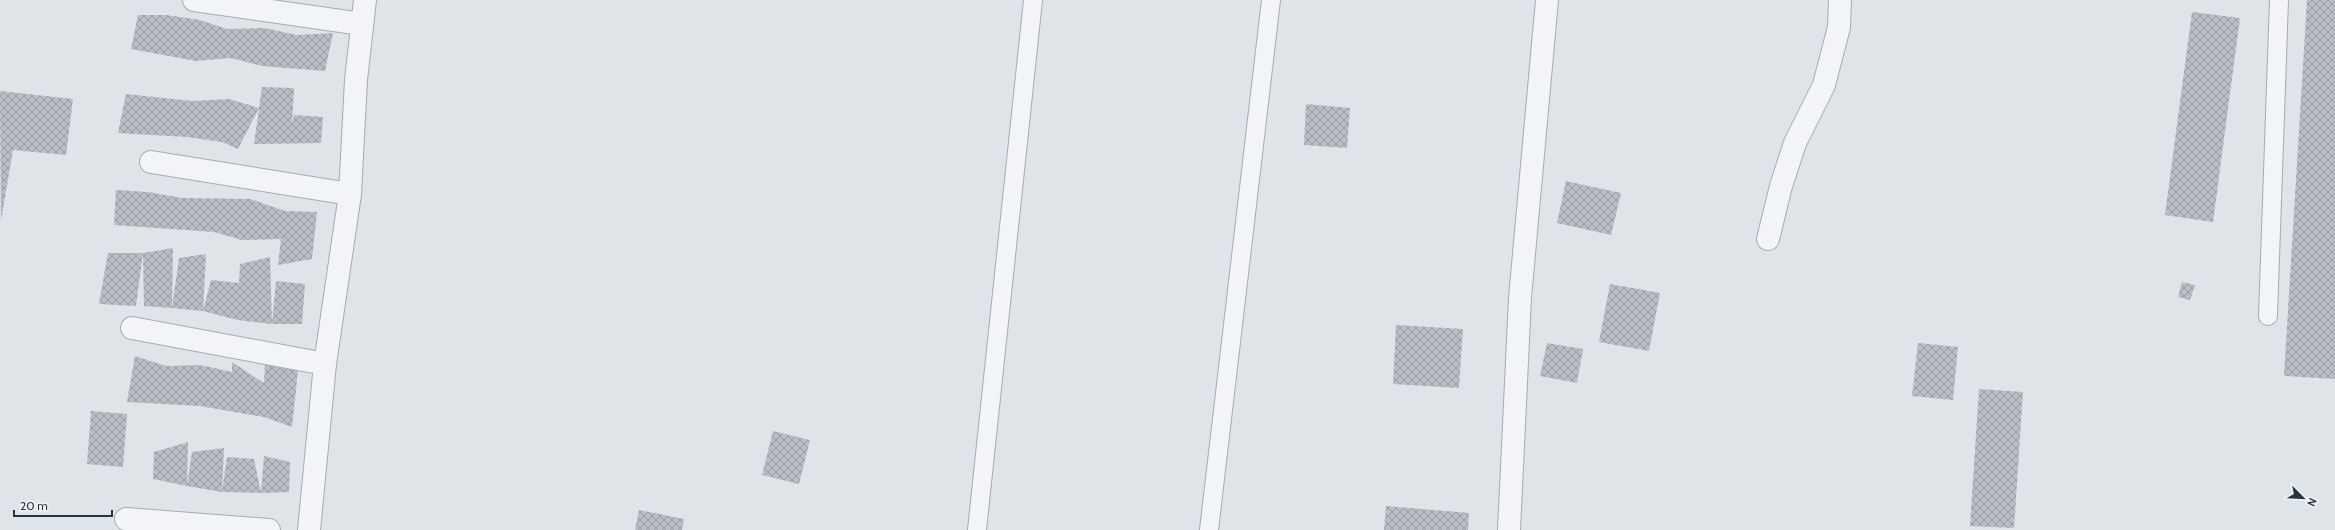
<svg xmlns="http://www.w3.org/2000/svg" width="2335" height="530" font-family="Cabin,sans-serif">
  <defs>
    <pattern id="building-cross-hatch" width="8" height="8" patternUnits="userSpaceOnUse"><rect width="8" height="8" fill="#b7bec5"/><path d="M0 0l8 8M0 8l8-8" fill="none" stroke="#959ba1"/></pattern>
  </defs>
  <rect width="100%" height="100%" fill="#dfe4e8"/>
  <g fill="url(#building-cross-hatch)">
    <polygon points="2307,0 2335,0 2335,379 2284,376"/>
    <polygon points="2192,12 2240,18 2213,222 2165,215"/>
    <polygon points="138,15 166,15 200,20 227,29 264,28 297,35 333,33 325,71 262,66 231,58 196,61 131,49"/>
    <polygon points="262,87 294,88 292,125 294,115 323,117 321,143 254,144"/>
    <polygon points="0,91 73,99 66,155 13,150 1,221"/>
    <polygon points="126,94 192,101 229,99 259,108 238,149 222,142 187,137 118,133"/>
    <polygon points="1306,104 1350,108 1347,148 1304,145"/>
    <polygon points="1566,181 1621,193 1611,235 1557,223"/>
    <polygon points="116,190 148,192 182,198 250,199 285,211 317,212 312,259 278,265 281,239 242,240 214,232 114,225"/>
    <polygon points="173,248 172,308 144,306 143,253"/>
    <polygon points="108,253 143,253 136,306 99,304"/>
    <polygon points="206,254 203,311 211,280 239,283 240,264 270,257 272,324 237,320 203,311 172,308 179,258"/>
    <polygon points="276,281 305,284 302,324 272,324"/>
    <polygon points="2182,282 2195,285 2190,300 2178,297"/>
    <polygon points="1610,284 1660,293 1649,351 1599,342"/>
    <polygon points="1396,325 1463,329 1459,388 1393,384"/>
    <polygon points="1547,343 1583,349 1577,383 1540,376"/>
    <polygon points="1918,343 1958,347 1953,400 1912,396"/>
    <polygon points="135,356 166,366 200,365 232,372 232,362 264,383 265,364 299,361 292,427 264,417 200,406 127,402"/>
    <polygon points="1979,389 2023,392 2014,528 1970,526"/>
    <polygon points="91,411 127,414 123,467 87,464"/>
    <polygon points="773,431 810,440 799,484 762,475"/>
    <polygon points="188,442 187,486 153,479 154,452"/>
    <polygon points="224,448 222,492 187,486 192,452"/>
    <polygon points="264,456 290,462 289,492 261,493 222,492 227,457 254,459 261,493"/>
    <polygon points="1386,506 1469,513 1468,530 1384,530"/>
    <polygon points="639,510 684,519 682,530 635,530"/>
  </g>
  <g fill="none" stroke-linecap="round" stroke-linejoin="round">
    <defs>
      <g id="lane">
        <polyline points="2268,316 2279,0"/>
        <polyline points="977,530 1033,0"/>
        <polyline points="1209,530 1271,0"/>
      </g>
      <g id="street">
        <polyline points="194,0 362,24"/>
        <polyline points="151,162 350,194"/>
        <polyline points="1768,239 1781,186 1795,143 1824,85 1839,27 1840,0"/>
        <polyline points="132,328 325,364"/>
        <polyline points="126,519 269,530"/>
        <polyline points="309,530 325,364 350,194 356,80 365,0"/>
        <polyline points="1509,530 1520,298 1547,0"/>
      </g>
    </defs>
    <use href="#lane" stroke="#a4acb2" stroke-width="20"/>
    <use href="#street" stroke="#a4acb2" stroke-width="24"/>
    <use href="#lane" stroke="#f2f4f7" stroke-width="18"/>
    <use href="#street" stroke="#f2f4f7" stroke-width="22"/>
  </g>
  <g transform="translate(2303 498) rotate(114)" stroke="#eff3f6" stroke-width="3" paint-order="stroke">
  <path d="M0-3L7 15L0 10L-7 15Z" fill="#283440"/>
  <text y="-6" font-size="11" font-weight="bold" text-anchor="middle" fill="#283440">N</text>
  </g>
  <path d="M14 510v6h98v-6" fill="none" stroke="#283440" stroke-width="2"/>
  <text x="20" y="510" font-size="12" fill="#283440" stroke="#eff3f6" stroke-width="3" paint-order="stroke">20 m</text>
</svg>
